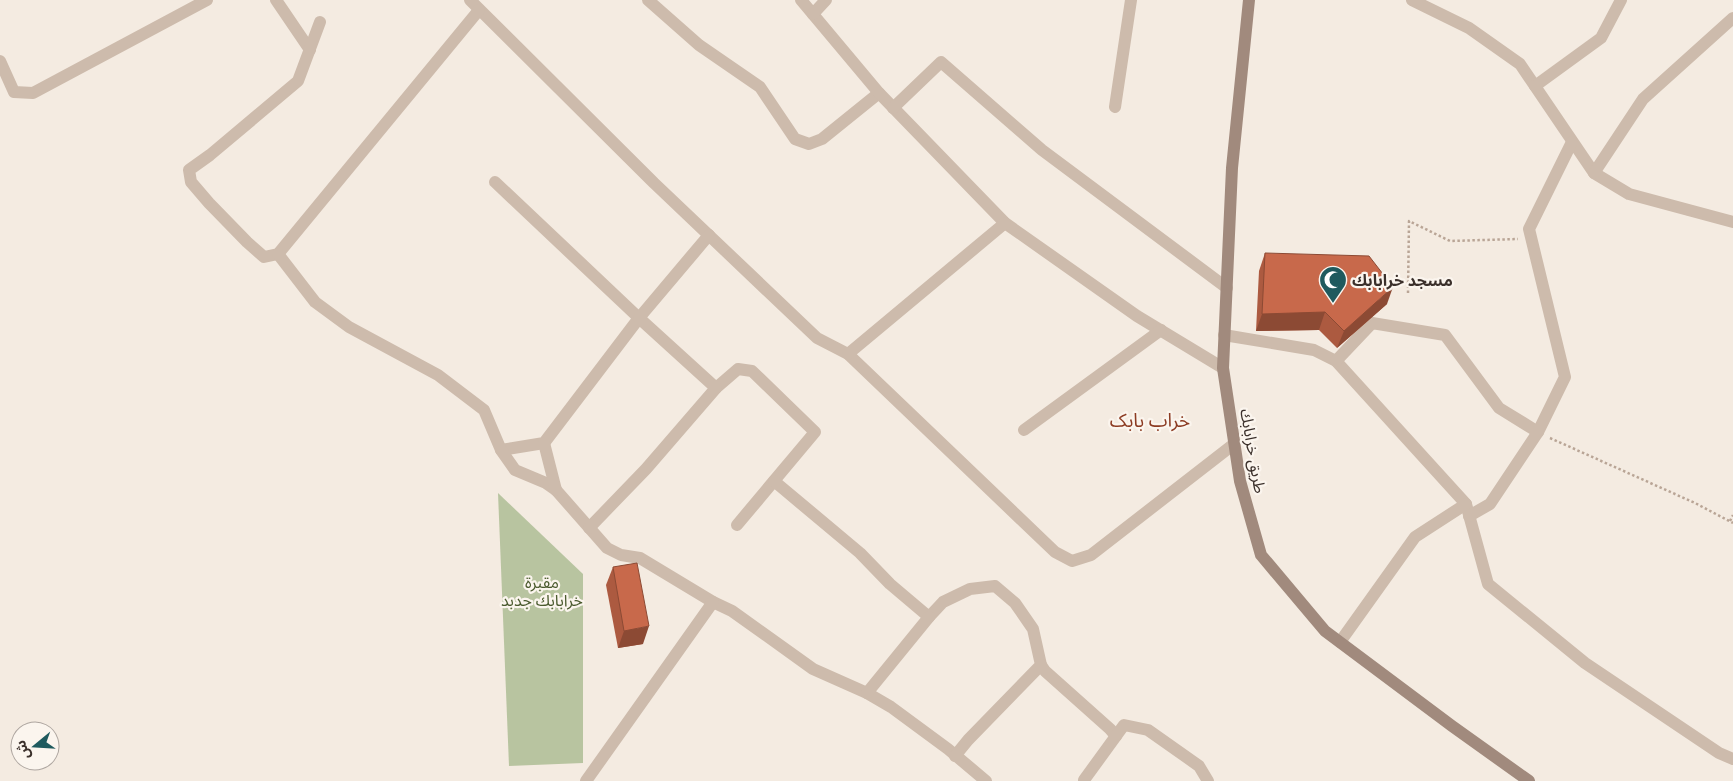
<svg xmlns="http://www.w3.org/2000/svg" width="1733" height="781" font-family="'Public Sans','Noto Sans Arabic',sans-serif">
  <rect width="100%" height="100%" fill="#f4ebe1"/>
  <polygon fill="#b8c4a0" points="498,493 583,574 583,763 509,766"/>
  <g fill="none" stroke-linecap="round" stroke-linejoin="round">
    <g stroke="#b9a596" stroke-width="2.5" stroke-dasharray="2.5 2.5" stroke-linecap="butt">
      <polyline points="1408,293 1409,221 1450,241 1518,239"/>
      <polyline points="1550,438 1695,503 1733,523"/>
      <polyline points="1730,521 1733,515"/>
    </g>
    <g stroke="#cdbbac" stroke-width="12">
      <polyline points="276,0 310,50"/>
      <polyline points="470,0 654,183 817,338 848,354 1055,552 1072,561 1091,555 1234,444"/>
      <polyline points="648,0 699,45 760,87 795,139 809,144 822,139 879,93"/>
      <polyline points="801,0 879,93 1005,223 1137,316 1223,368"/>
      <polyline points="1412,0 1469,28 1520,64 1594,173 1629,194 1733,222"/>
      <polyline points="813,14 826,0"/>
      <polyline points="320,22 298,81 210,155 189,170 191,182 209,203 247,242 264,257 278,254 479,10"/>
      <polyline points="0,61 14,92 33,93 207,0"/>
      <polyline points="1535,86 1601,38 1621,0"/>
      <polyline points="1115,107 1131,0"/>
      <polyline points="893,108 941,62 1042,150 1227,288"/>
      <polyline points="1594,173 1643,99 1733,18"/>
      <polyline points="495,182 639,318 544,443 501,450"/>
      <polyline points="278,254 315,302 349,327 438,375 484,410 501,450 515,470 546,483 556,490 607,548 621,555 640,558 713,602 732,611 813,669 867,693 891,707 948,749 986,781"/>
      <polyline points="1224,335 1314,350 1336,361 1466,504 1488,584 1585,663 1719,753 1733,759"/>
      <polyline points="848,354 1005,223"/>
      <polyline points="1336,361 1372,323 1445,335 1499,408 1538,432"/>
      <polyline points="716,388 738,369 752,371 815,432 737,525"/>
      <polyline points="1024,430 1161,330"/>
      <polyline points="544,443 556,490"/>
      <polyline points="774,481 860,553 890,584 929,617 943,602 970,589 995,586 1015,603 1033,629 1041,665 968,740 955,756"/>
      <polyline points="1469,516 1490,504 1538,432 1565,377 1529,229 1572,142"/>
      <polyline points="589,528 646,469 716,388 639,318 709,235"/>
      <polyline points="1340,642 1415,537 1466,504"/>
      <polyline points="1041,665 1045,671 1110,729 1116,736"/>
      <polyline points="867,693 929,617"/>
      <polyline points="1084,780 1124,725 1148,730 1199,766 1208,781"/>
      <polyline points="586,781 713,602"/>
    </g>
    <polyline stroke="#a18a7d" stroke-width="12" points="1249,0 1232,168 1223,368 1240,481 1261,555 1325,631 1452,726 1529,781"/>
  </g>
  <g fill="#ac5a40">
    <polygon points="1265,253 1387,304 1337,348 1319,330 1256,331 1259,271"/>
    <polygon points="613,567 643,644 618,648 606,585"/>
  </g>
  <g fill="#8c4a34">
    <polygon points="1393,287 1387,304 1337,348 1344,331"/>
    <polygon points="1325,312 1319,330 1256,331 1262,314"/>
    <polygon points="649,626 643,644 618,648 624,631"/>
  </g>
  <g fill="#c8694b" stroke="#8c4a34">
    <polygon points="1265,253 1369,256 1393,287 1344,331 1325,312 1262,314"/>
    <polygon points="637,563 649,626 624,631 613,567"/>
  </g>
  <defs>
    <symbol id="mosque-pin" viewBox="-11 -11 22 30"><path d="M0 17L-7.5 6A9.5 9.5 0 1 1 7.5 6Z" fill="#1f5a5e" stroke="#fbf5ee"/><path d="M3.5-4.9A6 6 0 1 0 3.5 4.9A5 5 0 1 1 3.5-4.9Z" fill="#fff"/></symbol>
  </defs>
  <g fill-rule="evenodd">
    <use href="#mosque-pin" x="1317" y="264" width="32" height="43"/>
  </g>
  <g text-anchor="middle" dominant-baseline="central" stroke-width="4.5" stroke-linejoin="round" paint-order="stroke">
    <g font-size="16" font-weight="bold" fill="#3b302b" stroke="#fbf5ee" text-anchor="start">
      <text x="1352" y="280">مسجد خرابابك</text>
    </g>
    <g font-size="16" fill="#3b302b" stroke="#fbf5ee">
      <text transform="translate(1253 451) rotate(80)">طريق خرابابك</text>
    </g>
    <g font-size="16" fill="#4a5a2e" stroke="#fbf5ee">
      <text x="542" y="582">مقبرة<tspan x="542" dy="18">خرابابك جدبد</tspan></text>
    </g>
    <g font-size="19" fill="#8c3b22" stroke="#fbf5ee">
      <text x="1150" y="420">خراب بابک</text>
    </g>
  </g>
  <g transform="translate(35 746) rotate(252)"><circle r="24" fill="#fbf5ee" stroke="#aea6a0"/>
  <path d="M0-4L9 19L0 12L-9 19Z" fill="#1f5a5e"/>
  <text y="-8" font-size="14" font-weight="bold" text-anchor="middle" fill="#3b302b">ش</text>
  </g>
</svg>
